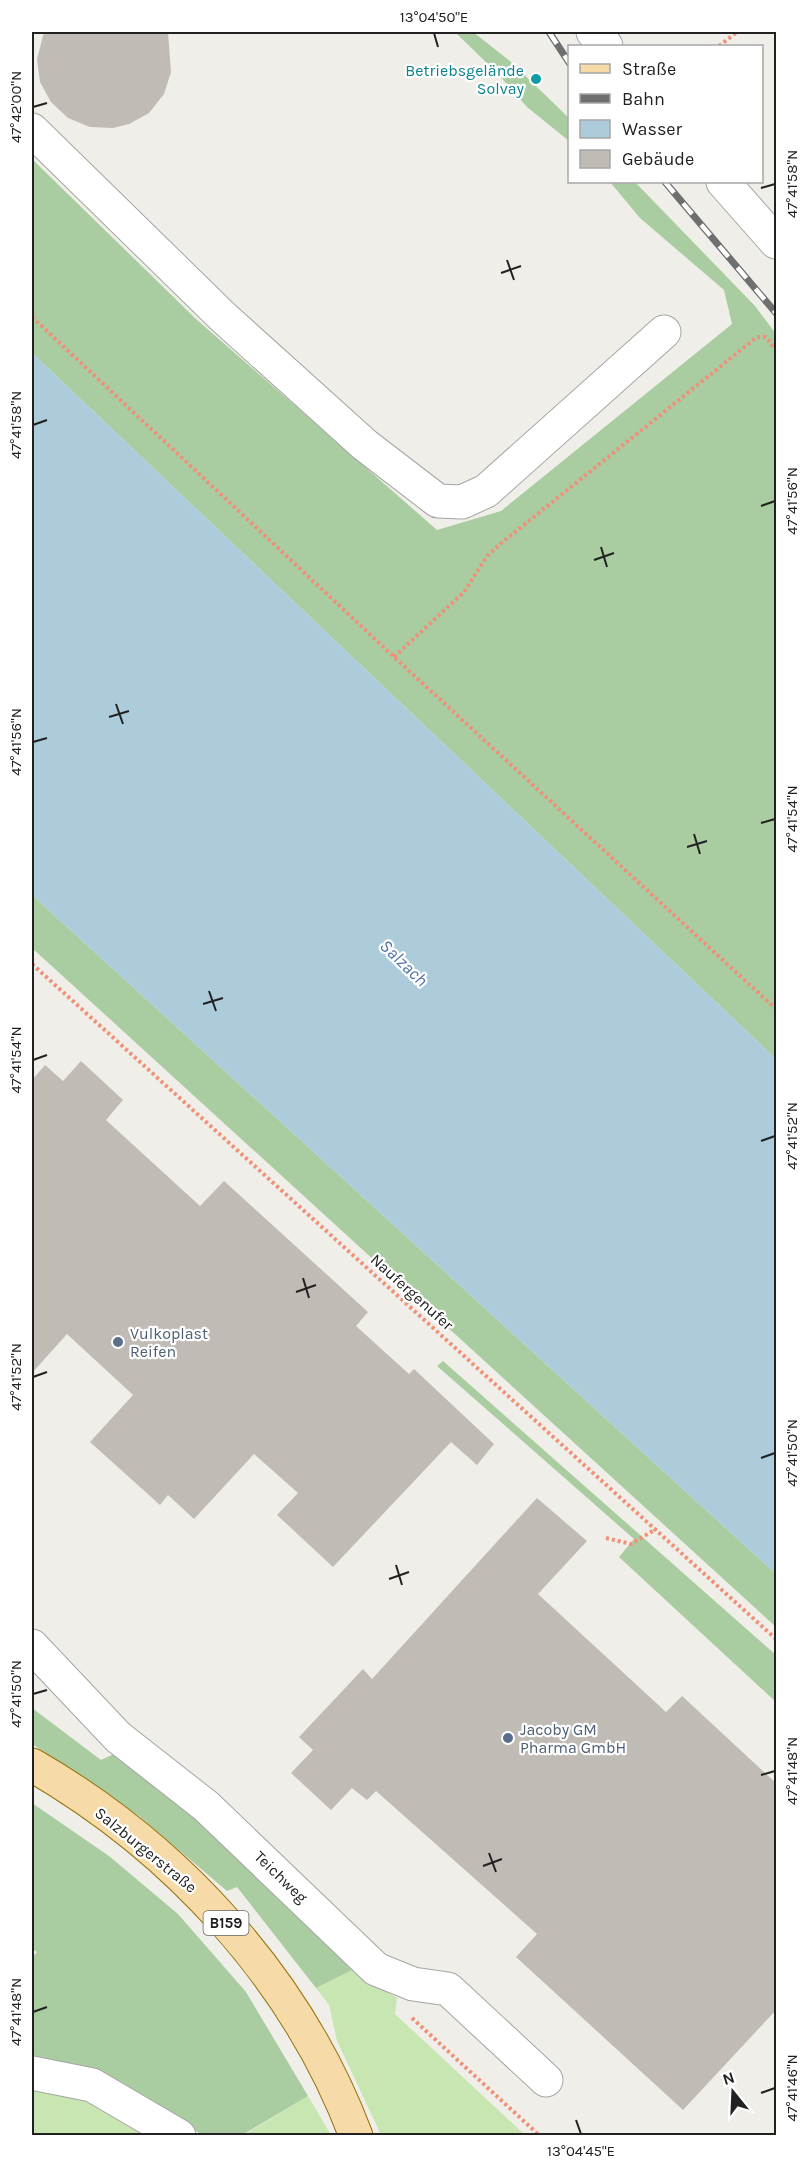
<svg xmlns="http://www.w3.org/2000/svg" width="808" height="2167" font-family="Karla,sans-serif">
  <rect width="100%" height="100%" fill="#f0eee8"/>
  <g fill="#c7e6b2">
    <polygon points="352,1970 397,1998 395,2014 525,2135 381,2135 337,2041 329,2005 316,1988"/>
    <polygon points="32,2083 89,2097 165,2136 32,2136"/>
    <polygon points="308,2096 331,2135 242,2136"/>
  </g>
  <g fill="#a9cda0">
    <polygon points="455,32 473,32 510,61 569,118 569,141 527,107 497,73"/>
    <polygon points="32,159 196,319 437,530 501,511 732,324 724,290 640,218 610,182 635,182 755,306 776,334 776,1059 32,353"/>
    <polygon points="32,895 776,1574 776,1627 32,948"/>
    <polygon points="443,1361 776,1655 776,1702 619,1557 634,1539 437,1366"/>
    <polygon points="32,1708 101,1760 116,1753 228,1841 352,1970 316,1988 237,1887 227,1891 139,1816 32,1744"/>
    <polygon points="32,1803 109,1856 178,1914 246,1992 308,2096 242,2135 202,2135 163,2110 32,2058 32,1957 37,1952 32,1949"/>
  </g>
  <polygon fill="#acccdb" points="32,353 776,1059 776,1574 32,895"/>
  <g fill="#c1bbb5">
    <polygon points="44,32 168,32 171,72 164,94 149,113 129,124 113,128 90,127 68,118 51,102 40,82 37,59"/>
    <polygon points="81,1061 123,1100 106,1120 200,1206 224,1181 368,1312 356,1326 409,1374 414,1369 494,1444 477,1465 451,1442 333,1567 277,1515 298,1493 254,1454 194,1519 168,1495 160,1505 90,1442 133,1395 67,1334 32,1373 32,1080 45,1065 63,1081"/>
    <polygon points="537,1498 587,1541 538,1594 666,1712 682,1696 777,1784 777,2009 683,2110 516,1957 537,1934 376,1791 367,1800 352,1788 331,1810 291,1773 313,1750 299,1737 363,1669 372,1679"/>
  </g>
  <g fill="none" stroke-linecap="round" stroke-linejoin="round">
    <defs>
      <g id="minor">
        <polyline points="593,32 606,46"/>
        <polyline points="32,130 222,316 365,445 438,501 462,502 486,491 664,332"/>
        <polyline points="723,182 776,242"/>
        <polyline points="32,1646 118,1737 206,1806 376,1969 413,1984 448,1989 546,2080"/>
        <polyline points="32,2073 92,2085 179,2136"/>
      </g>
      <path id="major" d="M32,1765C176,1848 297,1979 356,2136"/>
    </defs>
    <use href="#minor" stroke="#a5a5a5" stroke-width="35"/>
    <use href="#major" stroke="#93720b" stroke-width="35"/>
    <g stroke="#f09079" stroke-width="4" stroke-dasharray="3 3" stroke-linecap="butt">
      <polyline points="719,46 737,32"/>
      <polyline points="32,317 394,657 776,1009"/>
      <polyline points="394,657 464,592 487,556 499,545 757,337 766,337 776,350"/>
      <polyline points="32,964 776,1639"/>
      <polyline points="606,1538 631,1544 656,1529"/>
      <polyline points="412,2018 540,2136"/>
    </g>
    <use href="#minor" stroke="#fff" stroke-width="33"/>
    <use href="#major" stroke="#f6dba8" stroke-width="33"/>
    <defs>
      <g id="rail">
        <polyline points="549,32 570,64"/>
        <polyline points="665,182 776,313"/>
      </g>
    </defs>
    <use href="#rail" stroke="#6f6f6f" stroke-width="7"/>
    <use href="#rail" stroke="#fff" stroke-width="4.5" stroke-dasharray="14" stroke-linecap="butt"/>
  </g>
  <path fill="none" stroke="#212121" stroke-width="2" d="M434,33L438,47M33,107L47,103M761,188L775,184M507,260L514,280M501,273L521,266M33,425L47,420M761,506L775,501M601,547L607,567M594,560L614,553M116,704L123,724M109,717L129,711M33,742L47,738M761,823L775,819M694,834L700,854M687,847L707,841M209,991L216,1011M203,1004L223,998M33,1060L47,1055M761,1141L775,1136M303,1278L309,1298M296,1292L316,1285M33,1377L47,1372M761,1458L775,1453M396,1565L402,1585M389,1579L409,1572M33,1694L47,1690M761,1775L775,1771M489,1853L496,1872M483,1866L502,1859M33,2012L47,2007M761,2093L775,2088M576,2120L581,2134"/>
  <circle fill="#0f9aa8" stroke="#fff" stroke-width="2" cx="536" cy="79" r="6"/>
  <g fill="#5c6f8a" stroke="#fff" stroke-width="2">
    <circle cx="118" cy="1342" r="6"/>
    <circle cx="508" cy="1738" r="6"/>
  </g>
  <g text-anchor="middle" dominant-baseline="central" stroke-width="4.5" stroke-linejoin="round" paint-order="stroke">
    <rect fill="#fff" stroke="#646464" stroke-width="1.5" x="203.5" y="1911" width="45" height="24" rx="4.5"/>
    <g font-size="15" font-weight="bold" fill="#212121">
      <text x="226" y="1923">B159</text>
    </g>
    <g font-size="16" fill="#0d838f" stroke="#fff" text-anchor="end">
      <text x="524" y="70">Betriebsgelände<tspan x="524" dy="18">Solvay</tspan></text>
    </g>
    <g font-size="16" fill="#212121" stroke="#fff">
      <text transform="translate(412 1292) rotate(42)">Naufergenufer</text>
      <text transform="translate(146 1850) rotate(39)">Salzburgerstraße</text>
      <text transform="translate(281 1877) rotate(44)">Teichweg</text>
    </g>
    <g font-size="16" fill="#4e5e75" stroke="#fff" text-anchor="start">
      <text x="130" y="1333">Vulkoplast<tspan x="130" dy="18">Reifen</tspan></text>
      <text x="520" y="1729">Jacoby GM<tspan x="520" dy="18">Pharma GmbH</tspan></text>
    </g>
    <g font-size="18" font-style="italic" fill="#5377ab" stroke="#fff">
      <text transform="translate(404 963) rotate(44)">Salzach</text>
    </g>
  </g>
  <rect width="808" height="2167" fill="none" stroke="#ffffff" stroke-width="66"/>
  <rect x="568" y="45" width="195" height="138" fill="#ffffff" stroke="#a6a6a6" stroke-width="1.5"/>
  <rect x="580" y="64" width="30" height="9" fill="#f6dba8" stroke="#a6a6a6" stroke-width="1.5"/>
  <text x="622" y="75" font-size="18" fill="#212121">Straße</text>
  <rect x="580" y="94" width="30" height="9" fill="#6f6f6f" stroke="#a6a6a6" stroke-width="1.5"/>
  <text x="622" y="105" font-size="18" fill="#212121">Bahn</text>
  <rect x="580" y="120" width="30" height="18" fill="#acccdb" stroke="#a6a6a6" stroke-width="1.5"/>
  <text x="622" y="135" font-size="18" fill="#212121">Wasser</text>
  <rect x="580" y="150" width="30" height="18" fill="#c1bbb5" stroke="#a6a6a6" stroke-width="1.5"/>
  <text x="622" y="165" font-size="18" fill="#212121">Gebäude</text>
  <g transform="translate(733 2092) rotate(342)" stroke="#ffffff" stroke-width="4.5" paint-order="stroke">
  <path d="M0-4.5L10 22L0 15L-10 22Z" fill="#212121"/>
  <text y="-9" font-size="16" font-weight="bold" text-anchor="middle" fill="#212121">N</text>
  </g>
  <rect x="33" y="33" width="742" height="2101" fill="none" stroke="#212121" stroke-width="2"/>
  <g font-size="15" text-anchor="middle" fill="#212121">
    <text x="434" y="22">13°04'50"E</text>
    <text transform="translate(16 107) rotate(-90)" y="5">47°42'00"N</text>
    <text transform="translate(792 184) rotate(-90)" y="5">47°41'58"N</text>
    <text transform="translate(16 425) rotate(-90)" y="5">47°41'58"N</text>
    <text transform="translate(792 501) rotate(-90)" y="5">47°41'56"N</text>
    <text transform="translate(16 742) rotate(-90)" y="5">47°41'56"N</text>
    <text transform="translate(792 819) rotate(-90)" y="5">47°41'54"N</text>
    <text transform="translate(16 1060) rotate(-90)" y="5">47°41'54"N</text>
    <text transform="translate(792 1136) rotate(-90)" y="5">47°41'52"N</text>
    <text transform="translate(16 1377) rotate(-90)" y="5">47°41'52"N</text>
    <text transform="translate(792 1453) rotate(-90)" y="5">47°41'50"N</text>
    <text transform="translate(16 1694) rotate(-90)" y="5">47°41'50"N</text>
    <text transform="translate(792 1771) rotate(-90)" y="5">47°41'48"N</text>
    <text transform="translate(16 2012) rotate(-90)" y="5">47°41'48"N</text>
    <text transform="translate(792 2088) rotate(-90)" y="5">47°41'46"N</text>
    <text x="581" y="2156">13°04'45"E</text>
  </g>
</svg>
